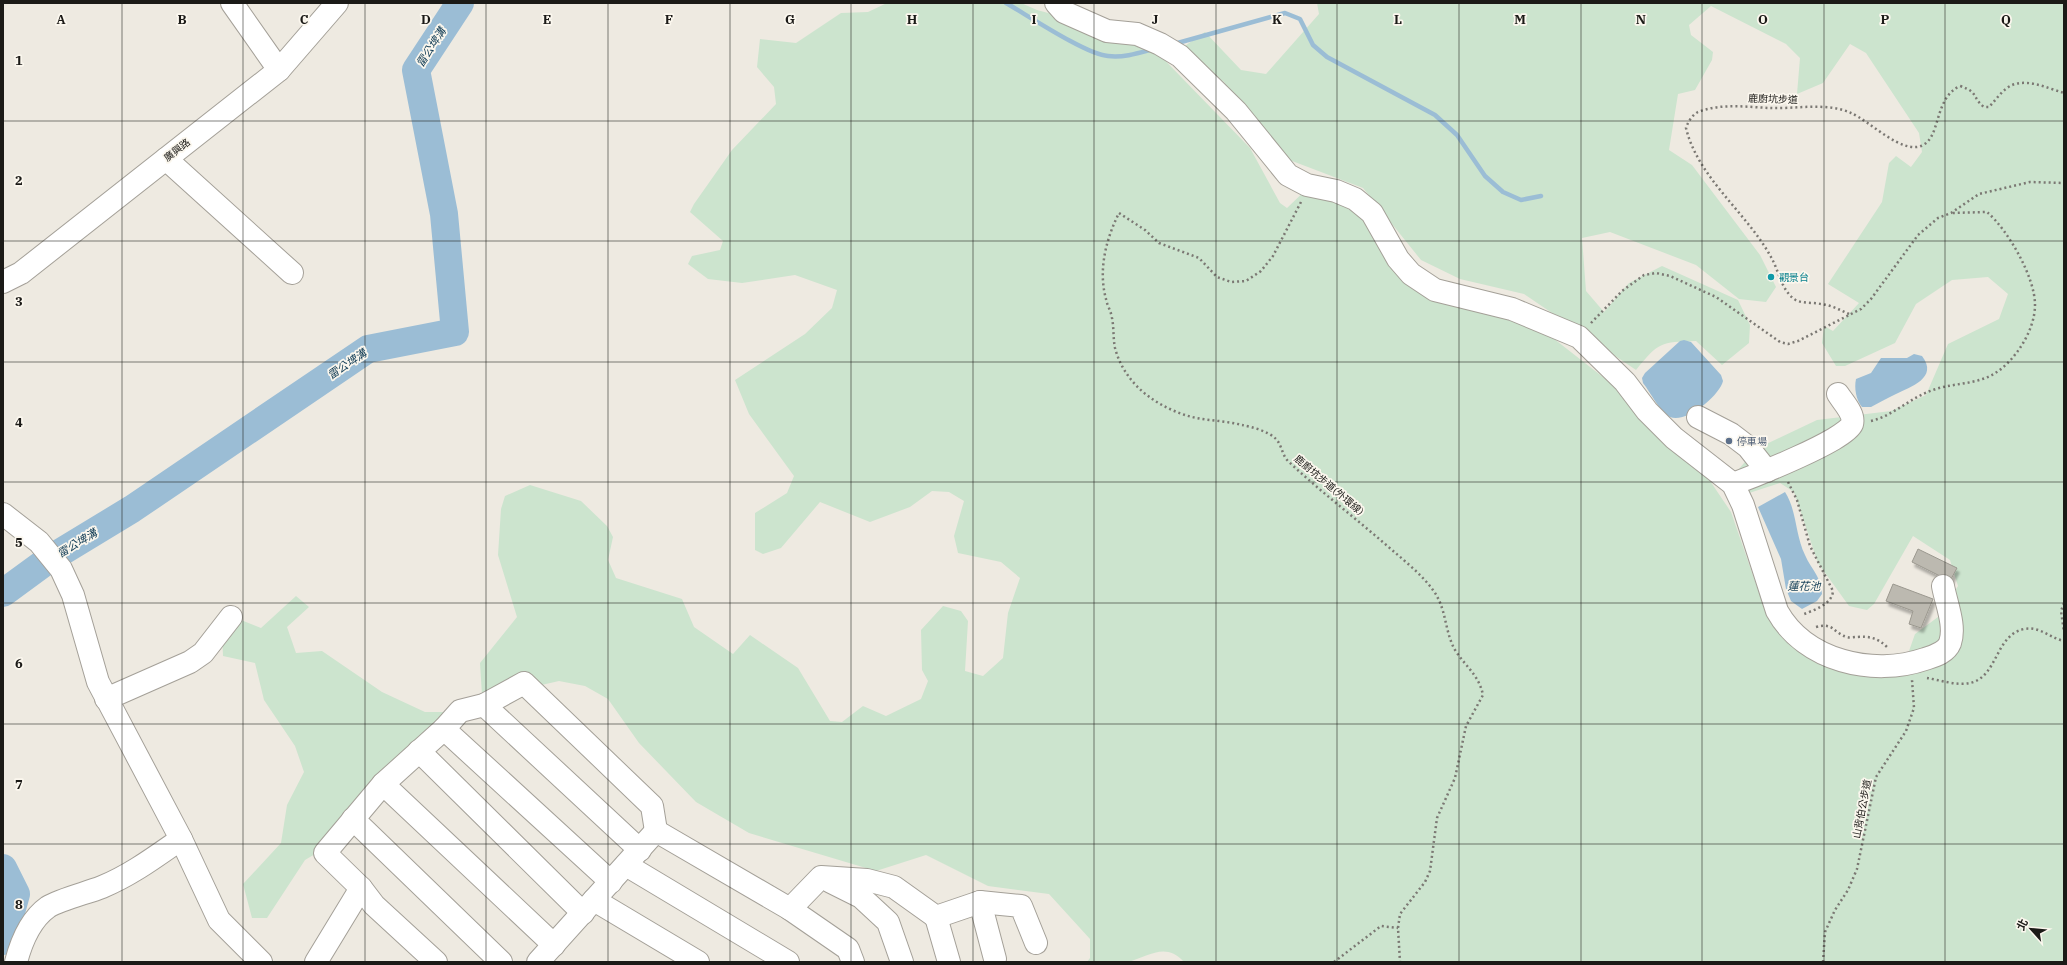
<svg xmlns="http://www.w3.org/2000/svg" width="2067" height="965" font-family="'IBM Plex Serif','Noto Sans TC',serif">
  <defs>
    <filter id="shadow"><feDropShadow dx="2.5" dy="4.5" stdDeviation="1" flood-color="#0004"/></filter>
  </defs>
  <rect width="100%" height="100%" fill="#eeeae1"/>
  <path fill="#cce4ce" d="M887,3H1021L1037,10L1123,33L1151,46L1250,148L1280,203L1287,208L1312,184L1348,195L1401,269L1535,324L1649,413L1700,466L1731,512L1767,616L1810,650L1914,658L1909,651L1915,634L1938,617L1958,586L1950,560L1913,536L1874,604L1867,610L1849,606L1818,563L1794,492L1780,483L1746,494L1738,470L1756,449L1817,420L1891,411L1926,395L1948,344L1999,319L2008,294L1988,277L1952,280L1916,304L1895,343L1845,366H1836L1822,343L1824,326L1833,331L1859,303L1828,284L1882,202L1889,163L1896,156L1911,167L1922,152L1919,133L1866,53L1850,44L1823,83L1797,94L1800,58L1786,44L1711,6L1689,25L1691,35L1713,52L1712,60L1695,90L1678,94L1669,150L1692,165L1760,255L1776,287L1766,302L1739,299L1696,265L1610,232L1582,238L1586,291L1604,312L1629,283L1662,266L1738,300L1750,325L1749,343L1722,365L1696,341C1660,342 1659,342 1636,370L1524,294L1460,279L1421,260L1363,188L1279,156L1247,124L1224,82L1179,50L1205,32L1241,70L1266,74L1319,14L1317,3H2064V962H1184C1165,941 1149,957 1127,962C1115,964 1100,962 1087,962L1090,958V939L1049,894L988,886L926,855L876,871L749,833L696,802L639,743L608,699L585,686L559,681L524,689L415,750L342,838L305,860L267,918H252L243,884L281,843L287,805L304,772L295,746L264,700L255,663L223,656L222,631L236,618L261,628L296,596L309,607L287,627L296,653L322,651L382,692L425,712H447L482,695L480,663L517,617L498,555L501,509L505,496L530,485L581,501L607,526L613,537L608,560L616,578L682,599L694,627L733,654L750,635L798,668L830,721L842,722L863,706L886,716L921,699L928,681L922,670L921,630L943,606L961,611L968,621L965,671L983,676L1003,658L1008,613L1020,578L1001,562L958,553L954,536L964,501L949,492L932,491L910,507L870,522L820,502L781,548L763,554L755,550V513L787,493L794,476L749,414L735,380L805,334L832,308L837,290L795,275L742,283L708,279L688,264L692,256L720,250L723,241L690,212L694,204L732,150L776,104L774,87L757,67L760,39L796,43L841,13L868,12Z"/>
  <g fill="#9bbdd5">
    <path d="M1684,340L1691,342L1721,375L1723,381C1720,395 1686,424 1670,417C1659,411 1651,393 1643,383L1642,378L1645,373L1680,341Z"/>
    <path d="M1914,354L1922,356C1939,378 1910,387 1896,394C1887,398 1879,403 1871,407H1862C1856,400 1854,388 1856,379L1871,373L1881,358H1907Z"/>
    <path d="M1785,492C1797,511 1795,534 1805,555C1812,571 1820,574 1822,594L1817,601L1802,609L1791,601L1786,589L1781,559L1758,507Z"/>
  </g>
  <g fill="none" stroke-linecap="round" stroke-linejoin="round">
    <g stroke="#9bbdd5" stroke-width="4.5">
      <path d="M1006,3C1027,15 1087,55 1108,56C1123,58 1139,53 1154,49"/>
      <polyline points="1174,44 1285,13 1300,19 1313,45 1327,57 1435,115 1457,135 1485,176 1503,192 1521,200 1541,196"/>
    </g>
    <g stroke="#9bbdd5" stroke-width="28">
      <polyline points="3,593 48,560 132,509 368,349 455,332 444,214 416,70 460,3"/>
      <polyline points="3,868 16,894 3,941"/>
    </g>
  </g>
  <g fill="#bcb9b0" stroke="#9b988f" filter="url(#shadow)">
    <polygon points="1918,549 1957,568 1950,581 1912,562"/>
    <polygon points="1893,584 1933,599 1921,628 1909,624 1913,611 1886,601"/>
  </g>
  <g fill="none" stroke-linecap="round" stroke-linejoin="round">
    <defs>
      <g id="minor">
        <polyline points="232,3 279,70"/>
        <path d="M1056,3L1064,12L1107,31L1137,34L1160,44L1180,56L1236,111L1288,175L1307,185L1336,191L1355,199L1372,213L1398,259L1411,274L1435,290L1512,309L1579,337L1625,382L1647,411L1674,438L1733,484L1743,505L1777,611C1805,661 1873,677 1925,659C1934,656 1946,653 1950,643C1956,626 1946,603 1943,586"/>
        <polyline points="166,159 292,273"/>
        <polyline points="3,282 21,273 279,70 337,3"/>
        <polyline points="1698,417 1731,434 1748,447 1767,471"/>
        <path d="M1733,484C1752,477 1846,440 1852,424C1855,414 1843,402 1838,394"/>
        <polyline points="3,514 39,542 61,569 73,595 98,682 181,839 219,920 261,962"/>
        <polyline points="106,699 190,662 203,653 231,617"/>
        <polyline points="484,705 640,850"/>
        <polyline points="444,729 611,882"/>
        <polyline points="419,751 583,913"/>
        <polyline points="383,784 554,945"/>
        <polyline points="353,819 501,962"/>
        <polyline points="626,865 788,962"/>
        <polyline points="831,882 861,897 888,922 902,962"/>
        <polyline points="594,900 698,962"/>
        <polyline points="980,902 995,959"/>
        <polyline points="790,909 848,949 853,962"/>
        <polyline points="936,917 949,962"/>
        <path d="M16,962C21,943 31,919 48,907C61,899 87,893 102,887C131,875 155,857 181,839"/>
        <polyline points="316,962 361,888"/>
        <polyline points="436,962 374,905 361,888 325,853 383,784 444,729 460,711 484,705 524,683 652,806 656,831"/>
        <polyline points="538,962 656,831 790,909 821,877 867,880 894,887 936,917 980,902 1021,906 1036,943"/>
      </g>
    </defs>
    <use href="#minor" stroke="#a4a098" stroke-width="24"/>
    <g stroke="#7b7873" stroke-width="2.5" stroke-dasharray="2 3" stroke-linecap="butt">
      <path d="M1301,202L1273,256L1261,271L1246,281L1231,282L1217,277L1199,258L1159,243L1145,230L1119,213C1106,239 1098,270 1106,299C1107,305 1111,311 1112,318C1114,328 1113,338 1115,348C1124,382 1152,404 1185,415C1203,421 1223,420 1242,425C1252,427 1268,431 1276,439C1282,445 1282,456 1289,462C1322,493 1358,520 1392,550C1406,562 1422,575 1433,590C1447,609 1444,630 1455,650C1465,666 1479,675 1483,695L1466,726L1455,778L1437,818L1430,871L1425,882L1400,914L1398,928L1400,962"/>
      <path d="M1849,314C1840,310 1831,305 1821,304C1812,302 1801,304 1794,299C1781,289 1779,271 1771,257C1747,213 1698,178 1686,128C1688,122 1692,115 1698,112C1721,103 1747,107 1770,108C1796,109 1827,102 1851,113C1870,121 1903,156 1923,145C1941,136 1934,98 1960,86C1979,92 1972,98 1984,107H1989C1995,101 2000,93 2007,88C2023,76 2047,88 2064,93"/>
      <polyline points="1591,323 1622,291 1644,275 1656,273 1670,276 1716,297 1780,342 1788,344 1798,341 1861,309 1871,299 1918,235 1938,218 1951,213 1979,194 2030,182 2064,183"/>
      <path d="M1871,421C1893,416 1911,397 1933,390C1952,383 1973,385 1992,375C2014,363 2035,331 2035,305C2035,277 2008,230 1987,212L1951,213"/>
      <path d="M1788,482L1797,500L1810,546L1833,591C1832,605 1813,610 1802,615"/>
      <polyline points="2064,603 2061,611 2064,632"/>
      <path d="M1816,627C1834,622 1833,633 1847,637C1850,638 1854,637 1857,637C1870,636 1878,638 1888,648"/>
      <path d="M1927,678C1940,680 1957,686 1970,683C1998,677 1995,635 2024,629C2040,626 2050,638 2064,641"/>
      <polyline points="1334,962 1381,926 1398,928"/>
      <polyline points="1823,962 1825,932 1835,910 1848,890 1857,869 1876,777 1906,731 1914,708 1912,680"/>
    </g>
    <use href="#minor" stroke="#fff" stroke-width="22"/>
  </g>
  <path fill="none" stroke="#1b1a17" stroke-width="1" stroke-opacity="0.55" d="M122,3V962M243,3V962M365,3V962M486,3V962M608,3V962M730,3V962M851,3V962M973,3V962M1094,3V962M1216,3V962M1337,3V962M1459,3V962M1581,3V962M1702,3V962M1824,3V962M1945,3V962M3,121H2064M3,241H2064M3,362H2064M3,482H2064M3,603H2064M3,724H2064M3,844H2064"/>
  <circle fill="#0f9aa8" stroke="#fbf7ee" stroke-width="1.5" cx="1771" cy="277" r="4"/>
  <circle fill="#5c6f8a" stroke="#fbf7ee" stroke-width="1.5" cx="1729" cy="441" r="4"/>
  <g text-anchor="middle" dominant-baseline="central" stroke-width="3.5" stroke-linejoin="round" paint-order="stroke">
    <g font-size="10" fill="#1b1a17" stroke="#fbf7ee">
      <text transform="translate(1773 99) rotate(2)">鹿廚坑步道</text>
      <text transform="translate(177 150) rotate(-38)">廣興路</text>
      <text transform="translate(1329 485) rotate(40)">鹿廚坑步道(外環線)</text>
      <text transform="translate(1862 809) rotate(-79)">山背伯公步道</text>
    </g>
    <g font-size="10" fill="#0d838f" stroke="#fbf7ee" text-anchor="start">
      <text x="1779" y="277">觀景台</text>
    </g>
    <g font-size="10" fill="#4e5e75" stroke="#fbf7ee" text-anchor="start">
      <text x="1737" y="441">停車場</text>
    </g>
    <g font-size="11" font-style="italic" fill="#113c55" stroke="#fbf7ee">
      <text transform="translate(431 47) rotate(-57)">雷公埤溝</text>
      <text transform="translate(347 364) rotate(-34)">雷公埤溝</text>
      <text transform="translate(77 543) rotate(-31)">雷公埤溝</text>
      <text x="1804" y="586">蓮花池</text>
    </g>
  </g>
  <g font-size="13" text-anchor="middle" font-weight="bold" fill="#1b1a17" stroke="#fbf7ee" stroke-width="3.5" stroke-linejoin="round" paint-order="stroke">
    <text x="61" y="24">A</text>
    <text x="182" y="24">B</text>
    <text x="304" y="24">C</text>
    <text x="426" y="24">D</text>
    <text x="547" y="24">E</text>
    <text x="669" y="24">F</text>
    <text x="790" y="24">G</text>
    <text x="912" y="24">H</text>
    <text x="1034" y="24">I</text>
    <text x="1155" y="24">J</text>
    <text x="1277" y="24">K</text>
    <text x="1398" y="24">L</text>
    <text x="1520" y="24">M</text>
    <text x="1641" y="24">N</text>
    <text x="1763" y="24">O</text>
    <text x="1885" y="24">P</text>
    <text x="2006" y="24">Q</text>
    <text x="19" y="65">1</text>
    <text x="19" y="185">2</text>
    <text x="19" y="306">3</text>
    <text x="19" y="427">4</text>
    <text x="19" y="547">5</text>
    <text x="19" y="668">6</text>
    <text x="19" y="789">7</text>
    <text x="19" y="909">8</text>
  </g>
  <rect width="2067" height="965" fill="none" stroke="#1b1a17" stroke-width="8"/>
  <g transform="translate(2031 929) rotate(297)" stroke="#fbf7ee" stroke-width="3" paint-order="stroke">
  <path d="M0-3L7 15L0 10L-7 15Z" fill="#1b1a17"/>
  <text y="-6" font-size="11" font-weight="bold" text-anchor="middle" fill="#1b1a17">北</text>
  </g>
</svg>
